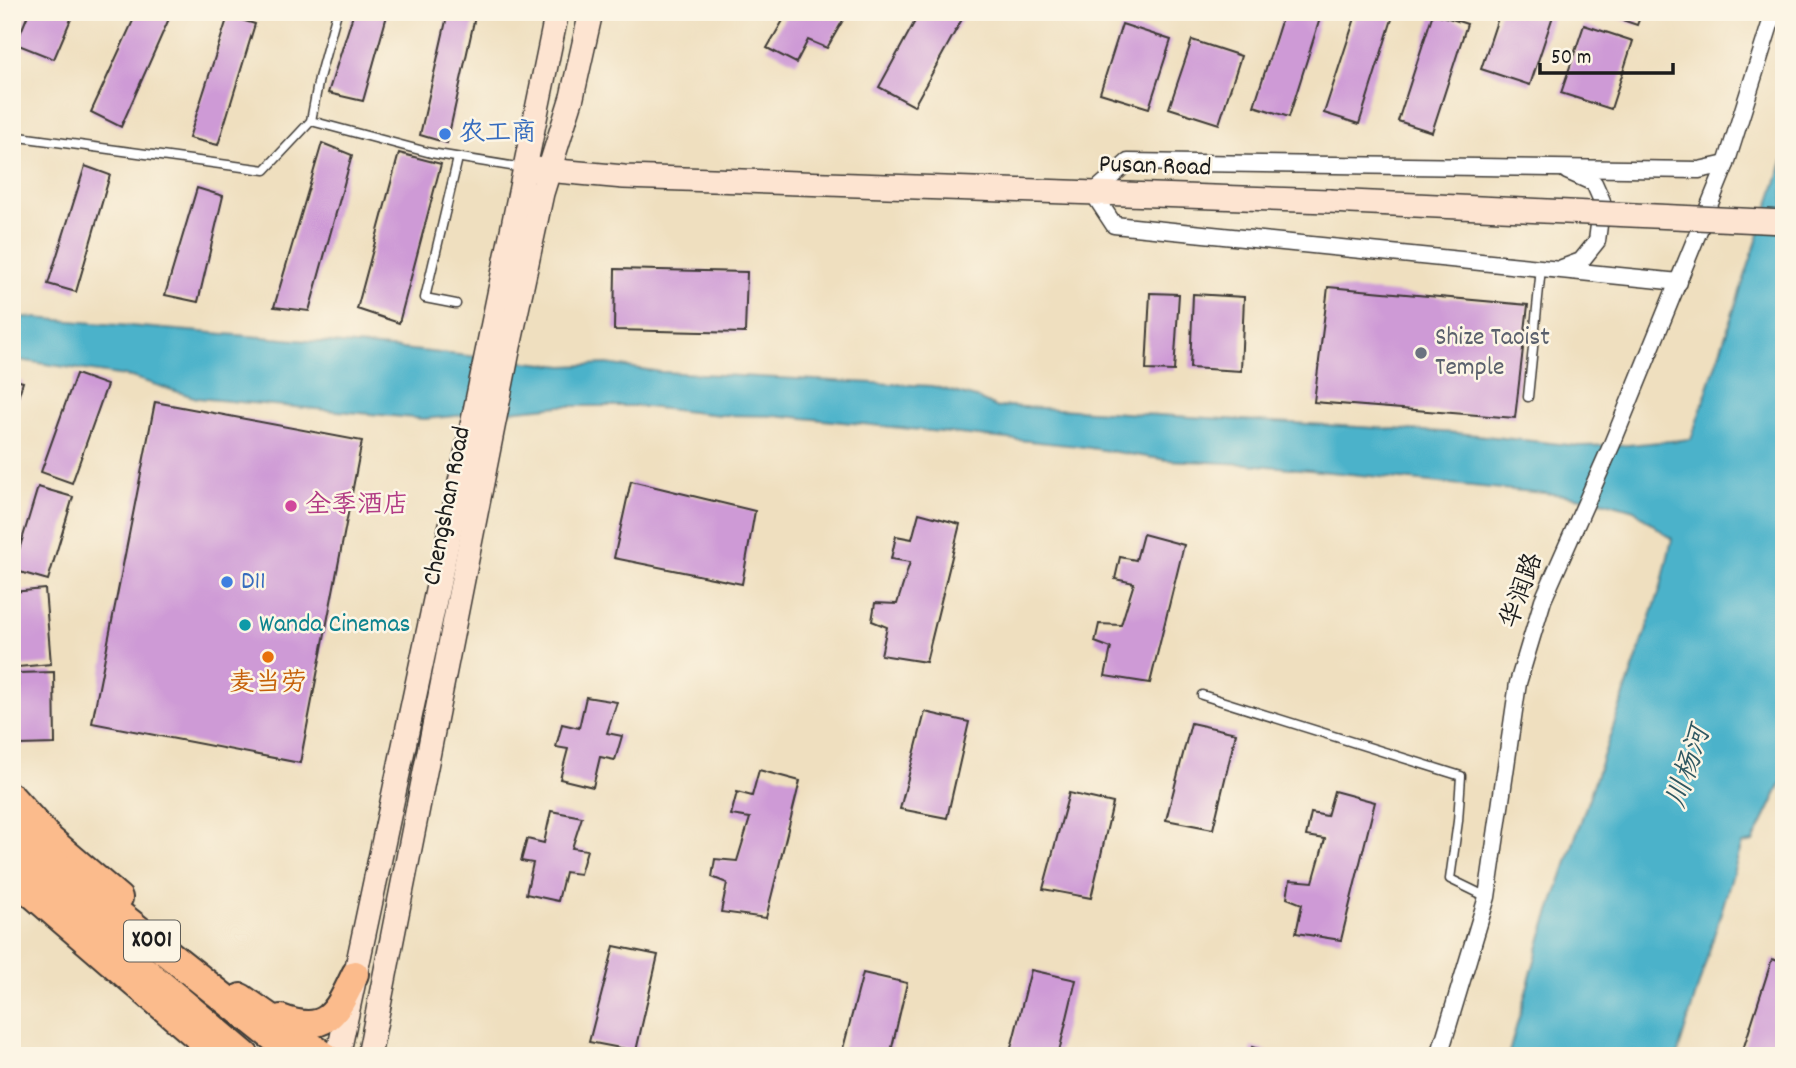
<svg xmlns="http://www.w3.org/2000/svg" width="1796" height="1068" font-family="Dekko,'LXGW WenKai TC',sans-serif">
  <rect width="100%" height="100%" fill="#fcf5e5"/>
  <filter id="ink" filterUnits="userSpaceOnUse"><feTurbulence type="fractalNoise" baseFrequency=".0143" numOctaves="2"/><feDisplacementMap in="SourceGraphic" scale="14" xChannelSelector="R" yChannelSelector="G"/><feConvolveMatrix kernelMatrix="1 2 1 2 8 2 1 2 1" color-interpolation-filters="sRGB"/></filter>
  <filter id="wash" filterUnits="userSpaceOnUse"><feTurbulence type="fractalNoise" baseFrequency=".00686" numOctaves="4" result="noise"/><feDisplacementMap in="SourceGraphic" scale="28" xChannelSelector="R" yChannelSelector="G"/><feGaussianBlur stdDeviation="1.57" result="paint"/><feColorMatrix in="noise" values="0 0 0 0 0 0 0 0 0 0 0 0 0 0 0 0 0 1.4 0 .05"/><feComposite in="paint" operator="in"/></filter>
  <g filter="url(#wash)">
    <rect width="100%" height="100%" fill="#efdfbf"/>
    <polygon fill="#4bb2ca" stroke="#346773" stroke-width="2" points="1784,159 1784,778 1753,842 1742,844 1677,1056 1508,1056 1542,935 1661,587 1672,539 1634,510 1606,502 1564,495 1248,464 1167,460 1077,446 784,416 720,415 637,406 560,406 424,419 197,398 131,377 12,359 12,316 402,349 564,366 607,364 661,372 932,386 976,398 998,408 1008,406 1458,433 1578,446 1628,445 1691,439"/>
    <g id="blocks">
      <g fill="#ce9ad6">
        <polygon points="29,12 74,12 54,59 16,44"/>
        <polygon points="137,12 172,12 121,127 91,112"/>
        <polygon points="354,12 388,12 363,101 328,93"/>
        <polygon points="448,12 476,12 447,143 420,135"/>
        <polygon points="788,12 842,12 846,15 827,48 808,40 796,63 767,48"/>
        <polygon points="920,12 966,12 914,106 879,87"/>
        <polygon points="1284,12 1322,12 1289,117 1254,106"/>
        <polygon points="1357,12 1381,12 1393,16 1359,124 1324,113"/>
        <polygon points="1500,12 1540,12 1553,16 1530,85 1481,69"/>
        <polygon points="1599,12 1642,12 1637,25"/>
        <polygon points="1433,13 1467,24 1432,132 1398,121"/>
        <polygon points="228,16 255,24 218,145 189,138"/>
        <polygon points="1122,24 1171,40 1149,108 1100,93"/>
        <polygon points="1584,25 1633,41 1611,109 1561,93"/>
        <polygon points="1192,40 1241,56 1219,124 1169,108"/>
        <polygon points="322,143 352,155 309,311 274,307"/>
        <polygon points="399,153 441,164 399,323 357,309"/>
        <polygon points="85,166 110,175 76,292 48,284"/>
        <polygon points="197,188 223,196 198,302 165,295"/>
        <polygon points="615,269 747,272 745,333 614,330"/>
        <polygon points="1328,287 1528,305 1515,418 1314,402"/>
        <polygon points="1150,293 1179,294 1174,371 1146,370"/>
        <polygon points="1193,294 1244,297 1241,371 1190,368"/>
        <polygon points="76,374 107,385 72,483 41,472"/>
        <polygon points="12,379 23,382 13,413 12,413"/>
        <polygon points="155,402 362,441 300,763 92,723"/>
        <polygon points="631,481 755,511 742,584 614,558"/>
        <polygon points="38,487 73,497 48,580 13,570"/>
        <polygon points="919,513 960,524 926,662 881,655 887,627 872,621 875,603 897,604 910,562 891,559 896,536 912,539"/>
        <polygon points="1143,534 1184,545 1150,683 1105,676 1111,648 1095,642 1099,624 1121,625 1134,583 1115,579 1120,557 1136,560"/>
        <polygon points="45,589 51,664 18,667 12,592"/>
        <polygon points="54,672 55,744 19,745 18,673"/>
        <polygon points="586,697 617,702 607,733 622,736 615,760 600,757 593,787 560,779 568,749 556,747 562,724 579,728"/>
        <polygon points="925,712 969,722 947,818 900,809"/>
        <polygon points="1191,723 1236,733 1213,829 1166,820"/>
        <polygon points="759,770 800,781 766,918 721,912 727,883 712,877 715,859 737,861 750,818 731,815 737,792 752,796"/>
        <polygon points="1334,791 1375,802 1341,940 1296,933 1302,904 1287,898 1290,880 1313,882 1325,839 1306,836 1311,813 1327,816"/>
        <polygon points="1069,793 1113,803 1091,898 1043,889"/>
        <polygon points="551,811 582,817 572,848 587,850 580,874 565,872 558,901 526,894 533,863 521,861 527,839 544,843"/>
        <polygon points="614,946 658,955 636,1051 589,1042"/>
        <polygon points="1772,959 1784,963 1784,1056 1741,1056"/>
        <polygon points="1031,970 1076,980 1058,1056 1009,1056"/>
        <polygon points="863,973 907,983 890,1056 841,1056"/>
        <polygon points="1252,1047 1279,1055 1279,1056 1250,1056"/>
      </g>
    </g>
  </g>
  <g filter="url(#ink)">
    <use href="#blocks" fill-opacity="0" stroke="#3c3934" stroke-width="2"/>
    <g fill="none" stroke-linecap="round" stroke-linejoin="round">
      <defs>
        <g id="service">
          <polyline points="337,12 319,78 311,121 431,153 523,168"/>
          <polyline points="12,136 265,170 311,121"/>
          <polyline points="456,304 425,298 458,158"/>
          <polyline points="1528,397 1541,268"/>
          <polyline points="1202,695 1461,776 1458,821 1450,879 1487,897"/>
        </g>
        <g id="minor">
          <polyline points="1562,268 1581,261 1597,241 1602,201 1594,183 1567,171"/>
          <polyline points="1679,282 1114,225 1093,193 1128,162 1699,170 1726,164"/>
          <polyline points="1439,1056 1487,897 1518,683 1543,600 1612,444 1726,164 1774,12"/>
        </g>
        <g id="secondary">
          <polyline points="535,169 624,177 1329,201"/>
          <polyline points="338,1056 469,440 557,12"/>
          <polyline points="369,1056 507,356 542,193 572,97 591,12"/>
        </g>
        <g id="primary">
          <polyline points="12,797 50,839 119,898"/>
          <polyline points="12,877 219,1056"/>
          <polyline points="241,997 326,1056"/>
          <path d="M281,1018C327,1036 337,1012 355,974"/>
        </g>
        <g id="trunk">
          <polyline points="12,821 39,851 297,1056"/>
          <polyline points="12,856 24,869 245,1056"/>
        </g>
      </defs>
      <use href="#service" stroke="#3c3934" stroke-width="11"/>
      <use href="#minor" stroke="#3c3934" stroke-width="19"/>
      <use href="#secondary" stroke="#3c3934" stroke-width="26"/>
      <use href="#primary" stroke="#3c3934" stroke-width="30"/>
      <use href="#trunk" stroke="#3c3934" stroke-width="32"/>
      <use href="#service" stroke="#fff" stroke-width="8"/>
      <use href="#minor" stroke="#fff" stroke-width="16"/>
      <use href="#secondary" stroke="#fde4d1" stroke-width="23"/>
      <use href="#primary" stroke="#fbbb8c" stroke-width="26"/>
      <use href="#trunk" stroke="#fbbb8c" stroke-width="28"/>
      <defs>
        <polyline id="secondary-bridge" points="1329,201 1784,222"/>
      </defs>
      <use href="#secondary-bridge" stroke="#3c3934" stroke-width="26" stroke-linecap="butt"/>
      <use href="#secondary-bridge" stroke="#fde4d1" stroke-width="23"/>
    </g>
  </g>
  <g fill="#3f7fe0" stroke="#fcf5e5" stroke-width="2.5">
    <circle cx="445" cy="134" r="7"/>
    <circle cx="227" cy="582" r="7"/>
  </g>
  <circle fill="#6b7280" stroke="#fcf5e5" stroke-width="2.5" cx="1421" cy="353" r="7"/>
  <circle fill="#d1479c" stroke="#fcf5e5" stroke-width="2.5" cx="291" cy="506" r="7"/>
  <circle fill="#0f9aa8" stroke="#fcf5e5" stroke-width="2.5" cx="245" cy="625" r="7"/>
  <circle fill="#e8710a" stroke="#fcf5e5" stroke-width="2.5" cx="268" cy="657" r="7"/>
  <g text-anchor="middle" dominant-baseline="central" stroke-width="5" stroke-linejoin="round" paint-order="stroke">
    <rect fill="#fcf5e5" stroke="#5f5d58" stroke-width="2" x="124" y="920.5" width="56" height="41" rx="5"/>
    <g font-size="24" font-weight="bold" fill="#1c1c1c">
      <text x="152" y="941">X001</text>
    </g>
    <g font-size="26" fill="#366cbe" stroke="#fcf5e5" text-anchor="start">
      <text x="459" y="134">农工商</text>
      <text x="241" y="582">D11</text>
    </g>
    <g font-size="26" fill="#1c1c1c" stroke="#fcf5e5">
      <text transform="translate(1155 167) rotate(2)">Pusan Road</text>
      <text transform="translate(448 506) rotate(-79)">Chengshan Road</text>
      <text transform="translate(1523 591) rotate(-70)">华润路</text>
    </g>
    <g font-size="26" fill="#5b616d" stroke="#fcf5e5" text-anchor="start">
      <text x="1435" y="338">Shize Taoist<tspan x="1435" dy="30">Temple</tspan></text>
    </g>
    <g font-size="26" fill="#b23c85" stroke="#fcf5e5" text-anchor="start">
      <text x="305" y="506">全季酒店</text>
    </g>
    <g font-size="26" fill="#0d838f" stroke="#fcf5e5" text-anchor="start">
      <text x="259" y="625">Wanda Cinemas</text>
    </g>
    <g font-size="26" fill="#c56008" stroke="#fcf5e5">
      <text x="268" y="684">麦当劳</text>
    </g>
    <g font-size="28" font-style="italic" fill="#2f5862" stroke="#fcf5e5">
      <text transform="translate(1691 768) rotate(-72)">川杨河</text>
    </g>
  </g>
  <rect width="1796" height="1068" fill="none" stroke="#fcf5e5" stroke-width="42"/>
  <path d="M1540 63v10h133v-10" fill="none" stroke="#1c1c1c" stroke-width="3.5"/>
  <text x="1551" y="63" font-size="21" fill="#1c1c1c" stroke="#fcf5e5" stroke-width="5" paint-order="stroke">50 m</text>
</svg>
